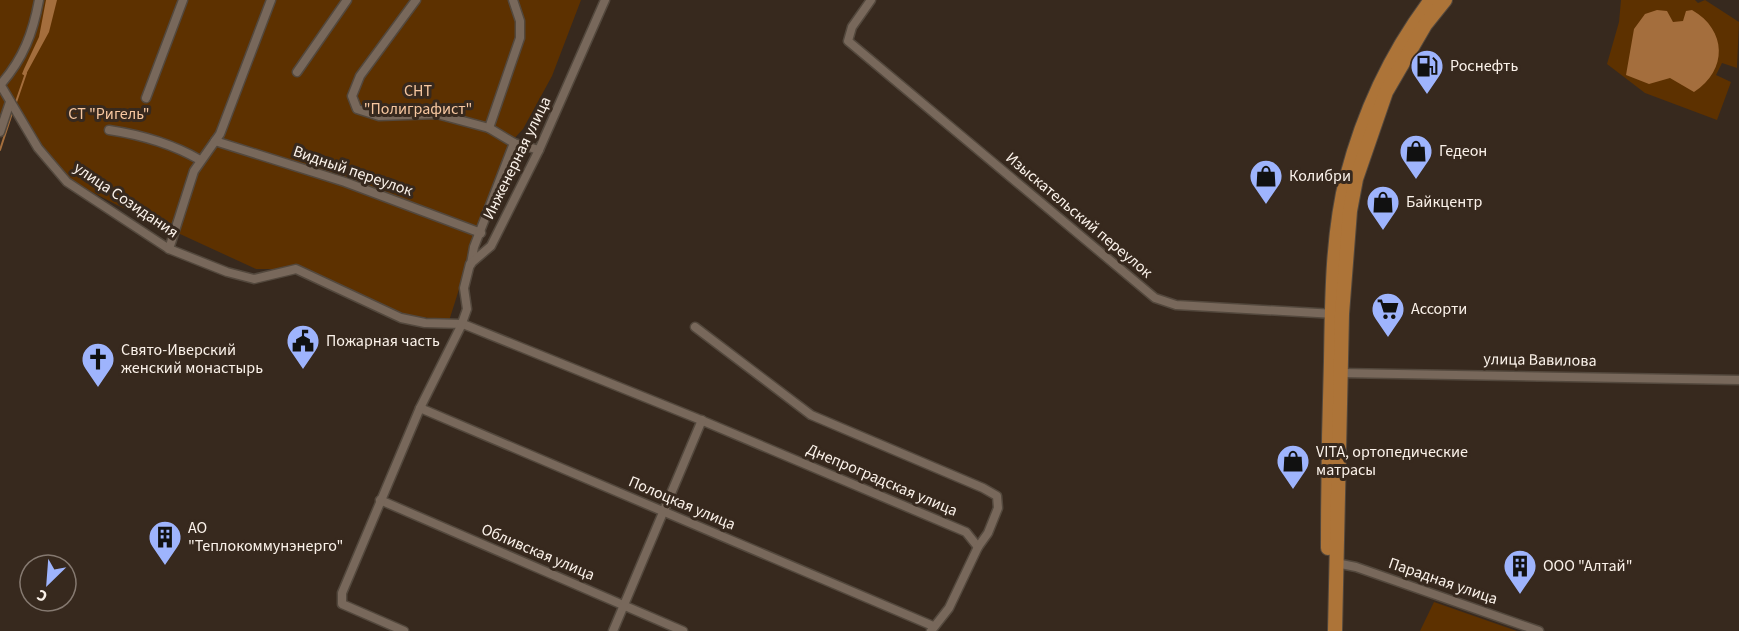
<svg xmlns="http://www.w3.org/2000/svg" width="1739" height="631" font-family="'Source Sans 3',sans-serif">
  <rect width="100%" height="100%" fill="#37291e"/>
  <g fill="#5d3100">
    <polygon points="0,0 581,0 552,76 523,129 510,143 478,229 449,321 401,314 296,269 256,269 117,205 67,179 38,148 7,97 0,115"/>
    <polygon points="1621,0 1695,0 1698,3 1705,0 1739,22 1737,68 1722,63 1716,75 1731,82 1717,120 1645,93 1607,64 1619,22"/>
    <polygon points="1434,602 1517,631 1420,631"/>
  </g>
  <g fill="#a46e3d">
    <polygon points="46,0 57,0 49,32 25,76 22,74 24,69 39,37"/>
    <path d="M1657,10L1667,11L1673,22L1683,21L1686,11L1692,10C1727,30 1728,70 1694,92L1670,78L1649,84L1626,75L1634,29L1645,14Z"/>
  </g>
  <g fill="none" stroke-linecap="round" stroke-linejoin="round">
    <g stroke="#a46e3d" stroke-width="2">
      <polyline points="15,105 26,73"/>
      <polyline points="0,150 13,110"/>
    </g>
    <defs>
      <g id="street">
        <polyline points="416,0 360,76 352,96 357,109 379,116 437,114 489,128 514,143 539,150"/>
        <polyline points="871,0 852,27 848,41 1155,298 1176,305 1335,314"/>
        <polyline points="297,72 347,0"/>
        <polyline points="0,84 38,148 67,182 169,249 227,272 254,279 296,269 401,318 425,323 463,324 696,418 966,532 978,547"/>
        <path d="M1,84C23,59 33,33 39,0"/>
        <polyline points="146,98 183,0"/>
        <polyline points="489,128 520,38 520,21 513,0"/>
        <path d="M109,130C142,135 171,143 200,160"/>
        <polyline points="0,132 10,102"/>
        <polyline points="215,141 345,182 481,233"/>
        <polyline points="169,249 194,171 220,134 271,0"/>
        <polyline points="471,264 474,247 514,143"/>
        <polyline points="695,327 811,415 983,488 997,496 998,508 988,533 978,547 949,608 931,631"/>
        <polyline points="1341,373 1739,380"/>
        <polyline points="420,408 933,626"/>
        <polyline points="380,500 683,631"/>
        <polyline points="1336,563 1356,567 1539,631"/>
        <polyline points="404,631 342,604 342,593 420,408 461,326 467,309 464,288 470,264 491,246 539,150 605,0"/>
        <polyline points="613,631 702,420"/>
      </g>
      <g id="primary">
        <path d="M1328,548C1328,486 1329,423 1331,361C1332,300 1332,235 1347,176C1364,111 1391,53 1431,0"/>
        <polyline points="1335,631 1342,314 1350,211 1356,179 1386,92 1425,25 1445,0"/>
      </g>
    </defs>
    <use href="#street" stroke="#53483d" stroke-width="11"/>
    <use href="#primary" stroke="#53483d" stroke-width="16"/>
    <use href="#street" stroke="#78685b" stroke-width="8"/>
    <use href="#primary" stroke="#ad7438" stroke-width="14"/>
  </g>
  <defs>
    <symbol id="fuel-pin" viewBox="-11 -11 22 30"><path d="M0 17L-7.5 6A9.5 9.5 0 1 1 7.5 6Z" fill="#9eb4fd" stroke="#37291e"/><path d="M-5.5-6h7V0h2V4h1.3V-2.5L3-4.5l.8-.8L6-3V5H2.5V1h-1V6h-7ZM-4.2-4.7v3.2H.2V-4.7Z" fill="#111"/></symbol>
    <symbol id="shop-pin" viewBox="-11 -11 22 30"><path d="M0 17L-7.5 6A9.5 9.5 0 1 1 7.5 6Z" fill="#9eb4fd" stroke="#37291e"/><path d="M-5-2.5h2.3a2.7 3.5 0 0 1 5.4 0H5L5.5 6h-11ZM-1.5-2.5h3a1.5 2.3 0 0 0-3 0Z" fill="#111"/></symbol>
    <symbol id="supermarket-pin" viewBox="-11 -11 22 30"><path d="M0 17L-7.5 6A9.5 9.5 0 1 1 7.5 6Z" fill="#9eb4fd" stroke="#37291e"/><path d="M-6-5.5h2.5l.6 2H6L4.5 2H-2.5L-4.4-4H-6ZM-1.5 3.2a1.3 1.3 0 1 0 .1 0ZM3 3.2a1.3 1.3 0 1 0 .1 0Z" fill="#111"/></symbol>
    <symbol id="civic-pin" viewBox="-11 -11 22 30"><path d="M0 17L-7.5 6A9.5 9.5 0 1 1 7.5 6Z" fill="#9eb4fd" stroke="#37291e"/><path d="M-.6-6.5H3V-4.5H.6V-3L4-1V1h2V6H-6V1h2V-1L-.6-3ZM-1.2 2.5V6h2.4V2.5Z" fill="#111"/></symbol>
    <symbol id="church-pin" viewBox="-11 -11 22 30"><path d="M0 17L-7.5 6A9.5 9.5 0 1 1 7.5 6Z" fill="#9eb4fd" stroke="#37291e"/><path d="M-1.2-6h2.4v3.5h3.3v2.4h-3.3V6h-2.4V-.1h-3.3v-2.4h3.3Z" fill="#111"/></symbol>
    <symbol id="building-pin" viewBox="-11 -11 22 30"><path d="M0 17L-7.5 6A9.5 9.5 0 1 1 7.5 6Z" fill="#9eb4fd" stroke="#37291e"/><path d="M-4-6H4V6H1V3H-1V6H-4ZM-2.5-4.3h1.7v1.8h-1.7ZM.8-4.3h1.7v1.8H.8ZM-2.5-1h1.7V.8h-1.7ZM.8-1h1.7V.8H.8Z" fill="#111"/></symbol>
  </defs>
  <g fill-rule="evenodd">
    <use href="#fuel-pin" x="1408" y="47" width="38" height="52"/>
    <use href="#shop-pin" x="1397" y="132" width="38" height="52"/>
    <use href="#shop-pin" x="1247" y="157" width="38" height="52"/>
    <use href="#shop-pin" x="1364" y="183" width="38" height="52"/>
    <use href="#supermarket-pin" x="1369" y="290" width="38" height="52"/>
    <use href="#civic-pin" x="284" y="322" width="38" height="52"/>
    <use href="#church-pin" x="79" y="340" width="38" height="52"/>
    <use href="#shop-pin" x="1274" y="442" width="38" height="52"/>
    <use href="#building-pin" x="146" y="518" width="38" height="52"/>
    <use href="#building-pin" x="1501" y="547" width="38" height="52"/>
  </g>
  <g text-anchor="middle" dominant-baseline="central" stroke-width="6" stroke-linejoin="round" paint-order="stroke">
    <g font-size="16" fill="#fbf2ea" stroke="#37291e" text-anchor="start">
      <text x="1450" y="66">Роснефть</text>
      <text x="1439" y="151">Гедеон</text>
      <text x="1289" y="176">Колибри</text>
      <text x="1406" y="202">Байкцентр</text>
      <text x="1411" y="309">Ассорти</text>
      <text x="326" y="341">Пожарная часть</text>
      <text x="121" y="350">Свято-Иверский<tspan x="121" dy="18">женский монастырь</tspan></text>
      <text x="1316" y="452">VITA, ортопедические<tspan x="1316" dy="18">матрасы</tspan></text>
      <text x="188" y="528">АО<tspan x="188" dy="18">"Теплокоммунэнерго"</tspan></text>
      <text x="1543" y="566">ООО "Алтай"</text>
    </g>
    <g font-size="16" fill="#f7c7a0" stroke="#37291e">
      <text x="418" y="91">СНТ<tspan x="418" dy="18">"Полиграфист"</tspan></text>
      <text x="109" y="114">СТ "Ригель"</text>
    </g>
    <g font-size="16" fill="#fbf2ea" stroke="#37291e">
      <text transform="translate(517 158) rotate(-64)">Инженерная улица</text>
      <text transform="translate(353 171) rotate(19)">Видный переулок</text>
      <text transform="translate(126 200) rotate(34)">улица Созидания</text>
      <text transform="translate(1079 215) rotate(40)">Изыскательский переулок</text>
      <text transform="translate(1540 360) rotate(1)">улица Вавилова</text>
      <text transform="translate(882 480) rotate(23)">Днепроградская улица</text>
      <text transform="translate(682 503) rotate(23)">Полоцкая улица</text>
      <text transform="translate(538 552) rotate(23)">Обливская улица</text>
      <text transform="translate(1443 581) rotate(19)">Парадная улица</text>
    </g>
  </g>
  <g transform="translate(48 583) rotate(205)"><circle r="28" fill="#37291e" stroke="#857970" stroke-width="1.5"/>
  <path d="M0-4.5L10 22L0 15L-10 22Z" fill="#9eb4fd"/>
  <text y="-9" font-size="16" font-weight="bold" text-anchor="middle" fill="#fbf2ea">С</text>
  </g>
</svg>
